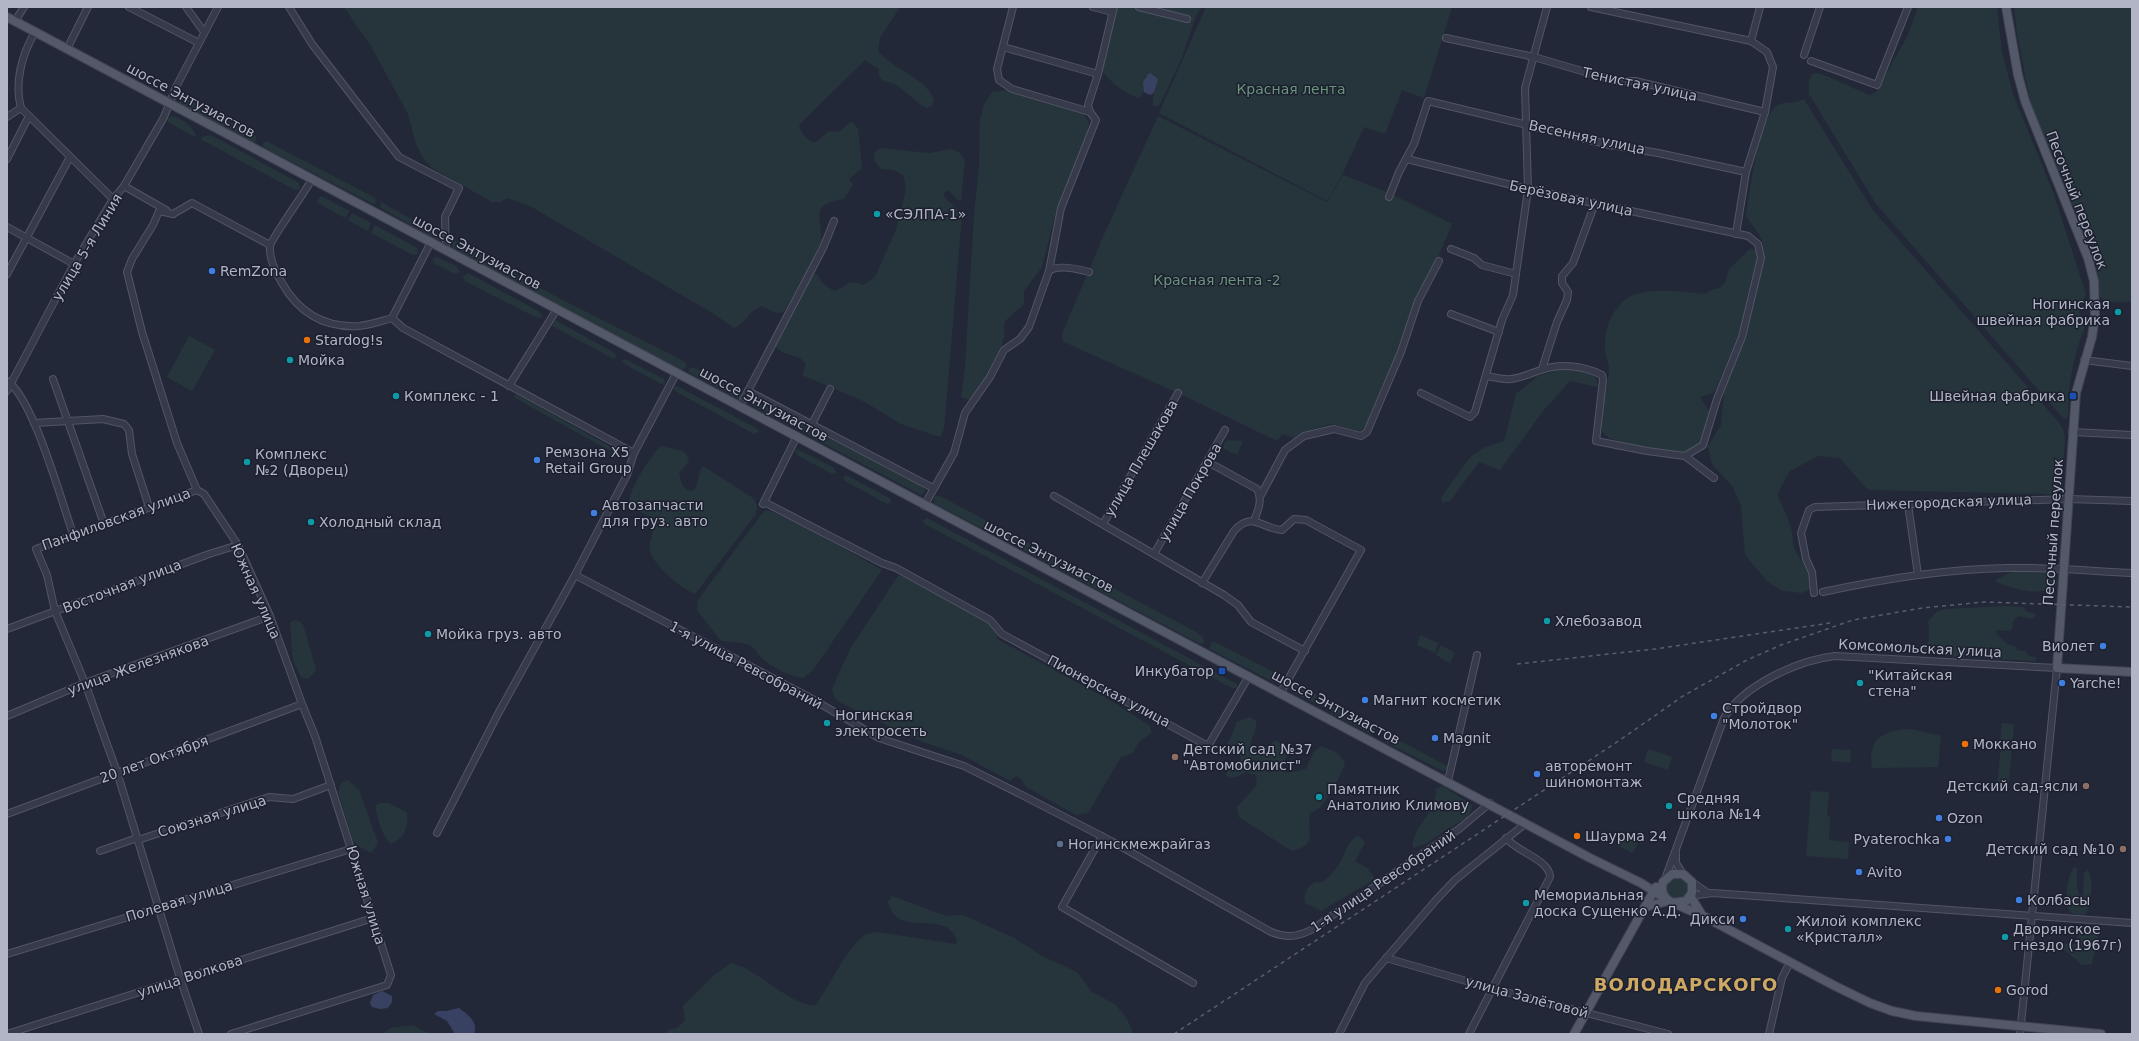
<svg xmlns="http://www.w3.org/2000/svg" width="2139" height="1041" font-family="'DejaVu Sans',sans-serif">
  <rect width="100%" height="100%" fill="#232839"/>
  <g fill="#26353b">
    <path d="M344,7H900L880,38L878,51C894,70 923,76 934,99L932,106L927,108C911,101 903,83 883,81L879,76V69L865,60L799,125C801,133 807,141 815,143L829,131L839,132L849,123L853,122L858,129L862,168L849,179L853,184L844,199C806,205 824,219 821,245L784,312L777,313L761,306C749,311 746,323 734,328L714,314L530,206L507,198L501,202H492L432,168L423,158L416,144L408,114L371,46Z"/>
    <path d="M1115,7H1202L1196,16L1181,60L1159,106H1153C1152,94 1159,86 1155,75L1151,73L1145,77L1144,92L1139,98C1127,95 1107,80 1101,69Z"/>
    <polygon points="1206,7 1452,7 1424,98 1402,90 1385,134 1364,127 1342,175 1327,201 1159,113"/>
    <path d="M1918,7H1997L2002,52L2013,94L2053,192L2086,294L2079,312L2085,327C2072,359 2069,382 2068,417L2064,419L1876,204L1809,94V81L1813,73C1826,73 1855,90 1870,95L1876,92L1908,35Z"/>
    <polygon points="2014,7 2132,7 2132,302 2107,302 2100,297 2094,267 2072,204 2031,104 2017,34"/>
    <path d="M1007,90L1083,114L1089,122L1088,130L1057,208L1042,267L1024,291V304L1005,321C1003,326 1005,331 1004,336C1000,360 984,381 970,400L961,397L965,368L974,213L979,167L980,119L984,105L992,92Z"/>
    <polygon points="183,97 256,136 256,141 253,142 178,103 180,98"/>
    <path d="M1804,99L1872,209L2055,418L2063,429L2065,438L2062,485L2058,492L2050,494L1868,490L1840,458L1818,456L1790,471L1777,494C1782,506 1789,519 1792,532C1793,537 1792,542 1794,547C1801,566 1811,566 1811,589L1802,593L1783,591L1768,582L1745,555L1741,506L1733,487L1712,464L1708,446L1721,425L1724,392L1746,338L1764,261L1762,239L1746,216C1750,193 1758,117 1778,105C1786,101 1796,104 1804,99Z"/>
    <path d="M172,116C182,118 191,125 196,135L195,137L168,122V118Z"/>
    <polygon points="1158,116 1327,202 1343,175 1387,192 1452,224 1365,428 1359,431 1332,424 1303,432 1294,438 1282,434 1277,441 1178,393 1064,342 1062,338 1063,332 1102,239"/>
    <polygon points="211,135 299,183 300,189 295,190 202,140 201,137"/>
    <polygon points="266,141 375,198 376,203 373,204 269,150 263,146 263,143"/>
    <path d="M880,148L929,153L951,149L960,153L965,160L961,200H958L948,190L943,194C947,202 956,206 962,214L944,429L940,437L901,424L865,402L802,375L806,364C797,351 784,359 775,345L813,274L818,275C822,284 826,287 835,291C850,285 846,279 864,285L875,277L896,230L906,190L904,176L894,170L881,169L874,160L875,152Z"/>
    <polygon points="321,196 350,211 345,218 316,202"/>
    <polygon points="381,202 442,236 443,239 441,241 437,240 385,210 380,207"/>
    <polygon points="352,213 371,223 368,231 348,220"/>
    <polygon points="375,225 417,248 418,254 413,255 371,233"/>
    <polygon points="452,240 456,241 555,296 676,357 685,362 687,366 682,370 556,305 452,247"/>
    <path d="M1750,249H1757L1759,255L1748,294L1740,331L1716,389L1713,393L1700,397L1710,413L1703,438L1698,446L1684,453L1634,445L1609,438L1603,432L1600,425C1601,405 1609,386 1609,367C1608,361 1605,355 1605,349C1604,326 1615,299 1640,293C1658,289 1686,292 1705,294L1714,289L1720,288L1725,283L1729,269Z"/>
    <polygon points="437,257 456,266 460,272 455,274 435,264 432,259"/>
    <polygon points="468,273 540,312 543,317 537,318 465,281 463,277"/>
    <polygon points="555,320 613,352 617,356 614,359 552,326"/>
    <polygon points="189,336 215,350 192,391 167,377"/>
    <polygon points="625,359 664,379 665,383 661,384 626,365 621,361"/>
    <polygon points="690,368 695,368 742,394 742,398 739,399 690,373 688,370"/>
    <path d="M1568,368C1580,371 1599,372 1598,387L1570,381L1543,411L1500,470L1479,462L1451,500L1443,503L1441,498L1467,461L1474,454L1486,447L1504,441L1516,394L1538,376Z"/>
    <polygon points="677,386 756,428 759,432 754,434 675,391 673,387"/>
    <polygon points="516,394 611,447 612,449 611,451 605,448 515,398 514,395"/>
    <polygon points="753,400 919,484 924,488 925,492 921,495 751,405"/>
    <polygon points="1229,440 1243,441 1237,455 1223,448 1225,442"/>
    <path d="M661,446L683,451L689,458L687,464L679,473L682,485L688,491L694,490C700,482 697,473 703,466L753,498L757,505L756,514L695,594C682,589 653,565 650,551C648,541 655,530 655,520C646,513 638,512 629,507C626,493 651,455 661,446Z"/>
    <polygon points="797,449 834,468 836,473 832,474 797,455 795,451"/>
    <polygon points="846,475 891,499 891,502 887,504 845,481 843,478"/>
    <polygon points="935,496 940,496 1196,632 1203,637 1204,643 1200,644 934,503"/>
    <path d="M768,510L811,530L882,570L813,670L803,678C789,676 771,667 761,657C757,654 756,649 751,646C742,641 730,643 720,640L697,610L698,600L706,589L764,511Z"/>
    <polygon points="927,518 1237,684 1237,688 1232,688 925,524 923,521"/>
    <path d="M2029,570H2043L2056,576L2058,584C2039,599 2013,588 1994,581L2009,573Z"/>
    <polygon points="898,576 909,577 979,617 996,630 997,639 1113,702 1150,726 1151,733 1138,743 1133,753 1121,757 1088,813 1076,815 1026,787 1022,780 1016,776 1010,781 962,755 920,741 839,702 834,697 832,689 850,649"/>
    <path d="M2006,606L2023,607L2027,612L2036,614L2033,619L2018,616L2013,621L2012,629L2009,631L1997,630L1996,633L2007,644L2017,647L2016,650L2025,651L2029,656L2036,657V661L1942,656L1938,653L1922,652V649C1932,643 1929,632 1928,621L1938,611L1947,609Z"/>
    <polygon points="294,620 301,622 304,627 316,670 308,679 301,677 293,660 290,623"/>
    <polygon points="1420,635 1438,643 1435,653 1417,645"/>
    <polygon points="1211,642 1215,642 1283,677 1284,684 1279,685 1210,649"/>
    <polygon points="1441,645 1455,653 1450,663 1436,655"/>
    <polygon points="1291,681 1327,700 1328,705 1320,706 1290,691 1287,687"/>
    <polygon points="1336,707 1372,725 1375,729 1374,732 1371,734 1331,713 1332,708"/>
    <path d="M1250,717L1256,721V727L1250,744L1255,749H1263L1276,740L1291,749L1281,767L1287,773L1306,769L1313,753L1321,746L1336,752L1345,762C1343,773 1327,802 1318,809C1315,811 1312,811 1310,814C1306,833 1319,844 1292,851L1239,817L1237,807L1257,785L1256,775L1246,772C1239,776 1234,779 1226,776L1227,771L1241,762L1240,756L1234,753L1226,754L1223,748L1230,740L1237,722Z"/>
    <polygon points="2002,723 2014,724 2012,745 2000,744"/>
    <path d="M1911,729L1941,736L1938,767L1872,768C1867,738 1884,730 1911,729Z"/>
    <polygon points="1386,735 1391,736 1447,766 1448,769 1443,771 1387,743 1384,738"/>
    <polygon points="2001,746 2012,747 2008,789 1997,788"/>
    <polygon points="1648,749 1672,757 1668,770 1644,762"/>
    <polygon points="1832,749 1851,750 1850,763 1831,761"/>
    <polygon points="348,780 359,790 378,843 371,853 360,847 353,840 338,792 341,783"/>
    <path d="M1443,786L1472,805L1471,812L1467,817L1425,844L1413,848C1410,829 1438,812 1436,789Z"/>
    <polygon points="1811,791 1829,792 1827,816 1830,817 1829,840 1849,842 1848,859 1806,856"/>
    <path d="M380,803H389L406,812C410,825 404,838 391,844C383,837 376,818 376,806Z"/>
    <polygon points="1621,835 1638,843 1633,853 1616,845"/>
    <path d="M1358,836L1365,842L1355,861L1367,868L1375,879L1321,911L1305,903C1303,895 1308,884 1316,882C1318,882 1320,883 1322,882C1329,879 1337,867 1341,861C1347,850 1347,842 1358,836Z"/>
    <path d="M2074,867L2077,869V888L2080,895L2083,894L2084,873L2088,870C2094,880 2091,904 2086,914L2078,915L2070,912C2064,900 2067,877 2074,867Z"/>
    <circle cx="1677" cy="889" r="11"/>
    <path d="M892,896L946,916L963,915L1014,938L1042,956L1077,972L1092,992L1116,1005L1127,1019L1132,1030L1131,1034H665L668,1030L677,1028L685,1020L683,1006L714,975L731,963C762,971 782,1001 815,1006C830,986 846,948 865,935C868,933 873,933 877,932L956,944L957,940C945,907 898,941 888,902Z"/>
    <polygon points="2079,926 2100,928 2092,964 2082,965 2057,943 2076,944"/>
    <polygon points="413,1025 429,1034 383,1034 390,1028"/>
  </g>
  <g fill="#394162">
    <polygon points="1151,73 1158,79 1154,93 1150,95 1144,92 1143,82 1148,74"/>
    <polygon points="382,991 392,996 392,1002 388,1008 380,1009 372,1007 370,1003 373,995"/>
    <path d="M459,1008C467,1014 479,1022 474,1034H455L447,1021L434,1014L438,1011H446Z"/>
  </g>
  <g fill="none" stroke-linecap="round" stroke-linejoin="round">
    <defs>
      <g id="minor">
        <polyline points="129,7 199,43"/>
        <polyline points="186,7 204,32"/>
        <polyline points="289,7 312,44 399,157 459,188 445,217 446,250"/>
        <polyline points="1013,7 997,69 999,80 1012,89 1090,112"/>
        <polyline points="1093,7 1112,12"/>
        <polyline points="1139,7 1187,19"/>
        <polyline points="1591,7 1751,41"/>
        <polyline points="15,21 24,7"/>
        <path d="M35,32C22,54 14,83 21,108L113,199"/>
        <polyline points="1446,38 1534,57 1616,81 1635,81 1765,112"/>
        <polyline points="1003,47 1098,74"/>
        <polyline points="67,49 88,7"/>
        <polyline points="1804,55 1820,7"/>
        <polyline points="1811,61 1877,85 1908,7"/>
        <polyline points="7,117 21,108"/>
        <polyline points="7,159 29,116"/>
        <polyline points="1407,159 1528,189 1748,236 1758,244 1761,258 1742,337 1717,399 1703,445 1685,456"/>
        <path d="M312,179C306,191 271,239 270,246C269,258 276,273 282,283C299,313 324,328 359,326C370,325 381,321 392,318L431,242"/>
        <polyline points="124,186 166,210"/>
        <polyline points="1389,197 1399,172 1414,144 1428,101 1610,145 1658,153 1746,172"/>
        <polyline points="173,214 159,211 153,225 132,259 127,272 142,332 177,443 197,490 204,494 238,545 270,616 302,704 315,736 391,975 387,985 231,1034"/>
        <polyline points="173,214 192,203 270,245"/>
        <polyline points="7,227 74,264"/>
        <polyline points="1736,234 1746,172 1765,112 1773,67 1767,52 1751,41 1760,7"/>
        <polyline points="1451,249 1474,258 1482,265 1516,274"/>
        <path d="M1049,271C1058,264 1078,269 1089,272"/>
        <polyline points="7,274 70,157"/>
        <polyline points="1451,314 1499,332"/>
        <polyline points="392,318 403,328 634,453"/>
        <polyline points="2084,360 2132,366"/>
        <polyline points="1542,369 1557,322 1567,300 1568,292 1562,283 1562,276 1573,263 1595,203"/>
        <path d="M1486,376C1494,377 1503,380 1511,379C1521,378 1529,374 1538,371C1559,363 1582,365 1602,375L1603,380L1596,441L1647,451L1685,456L1714,478"/>
        <polyline points="53,379 104,524"/>
        <path d="M7,381C33,397 62,503 73,534"/>
        <polyline points="509,386 557,309"/>
        <polyline points="7,391 74,264 113,199 124,186 164,117 176,87 218,7"/>
        <polyline points="748,391 933,488"/>
        <polyline points="1421,393 1470,417 1475,412 1502,320 1513,295 1528,189 1525,88 1547,7"/>
        <polyline points="740,406 823,248 834,221"/>
        <polyline points="34,423 103,419 124,424 129,430 132,454 149,507"/>
        <polyline points="812,424 830,389"/>
        <polyline points="2072,432 2132,435"/>
        <path d="M1208,462L1257,489C1263,500 1258,510 1254,521"/>
        <polyline points="197,490 36,549 47,575 55,611 85,683 117,772 180,978 199,1034"/>
        <polyline points="1261,495 1285,450 1304,436 1334,429 1361,436 1367,432 1401,352 1418,301 1439,261"/>
        <polyline points="1054,496 1224,595 1238,605 1251,622 1305,651"/>
        <polyline points="764,502 882,563 896,568 990,620 1002,634 1208,746 1249,676"/>
        <polyline points="763,504 797,436"/>
        <polyline points="1908,504 1918,575"/>
        <polyline points="924,506 954,453 965,413 990,377 1004,350 1020,339 1029,327 1049,271 1061,208 1096,120 1090,112 1088,105 1098,74 1114,7"/>
        <polyline points="1103,524 1178,393"/>
        <polyline points="1154,554 1225,430"/>
        <path d="M575,575L807,696L879,738L964,766L1020,794L1113,842L1271,932C1286,938 1297,937 1311,930L1459,829L1490,803"/>
        <path d="M1202,583L1234,531C1252,510 1262,529 1282,530L1294,519L1306,520L1361,550L1281,692"/>
        <path d="M1823,592C1883,579 1945,569 2007,568C2049,567 2090,571 2132,573"/>
        <polyline points="1814,593 1812,572 1806,559 1801,533 1809,510 1815,507 2068,499 2132,501"/>
        <polyline points="7,629 209,554 238,545"/>
        <polyline points="7,716 85,683 270,616"/>
        <polyline points="1448,781 1477,655"/>
        <polyline points="7,814 302,704"/>
        <polyline points="437,833 499,712 575,575 627,475 634,453 677,372"/>
        <polyline points="1102,836 1062,907 1193,983"/>
        <polyline points="138,840 269,797 293,799 331,785"/>
        <polyline points="100,851 137,838"/>
        <polyline points="1676,853 1676,863 1683,874"/>
        <path d="M1665,879L1724,718C1743,685 1799,660 1835,656L2057,668L2020,1034"/>
        <polyline points="1692,882 1708,893"/>
        <polyline points="1691,896 1712,893 2132,923"/>
        <polyline points="7,954 351,849"/>
        <polyline points="1386,958 1494,989 1668,1034"/>
        <polyline points="7,1034 373,918"/>
        <polyline points="1339,1034 1365,983 1436,900 1455,880 1526,823"/>
        <path d="M1469,1034L1550,877C1550,860 1517,852 1506,838"/>
        <polyline points="1769,1034 1782,978 1790,962"/>
      </g>
      <g id="major">
        <polyline points="2006,7 2018,75 2025,101 2088,258 2094,281 2095,315 2092,337 2076,393 2057,668 2132,672"/>
        <polyline points="7,17 1590,858 1641,883 1666,899"/>
        <polyline points="1691,897 1702,915"/>
        <path d="M1673,903L1686,901L1692,893V882L1683,874H1672L1663,882C1660,892 1664,899 1673,903L1705,917L1835,986L1870,1003L1892,1011L1916,1016L2101,1034"/>
        <polyline points="1645,907 1668,901"/>
        <polyline points="1574,1034 1656,887"/>
      </g>
    </defs>
    <use href="#minor" stroke="#525564" stroke-width="8"/>
    <use href="#major" stroke="#404352" stroke-width="10"/>
    <use href="#minor" stroke="#363a4a" stroke-width="6"/>
    <use href="#major" stroke="#54596a" stroke-width="8"/>
    <g stroke="#595d70" stroke-width="1.5" stroke-dasharray="4 4" stroke-linecap="butt">
      <polyline points="1517,664 1655,649 1830,623"/>
      <polyline points="1174,1034 1620,740 1683,696 1747,660 1781,645 1853,620 1922,608 1984,602 2132,607"/>
    </g>
  </g>
  <g fill="#0f9aa8" stroke="#1c1f2e" stroke-width="1.5">
    <circle cx="877" cy="214" r="4"/>
    <circle cx="2118" cy="312" r="4"/>
    <circle cx="290" cy="360" r="4"/>
    <circle cx="396" cy="396" r="4"/>
    <circle cx="247" cy="462" r="4"/>
    <circle cx="311" cy="522" r="4"/>
    <circle cx="1547" cy="621" r="4"/>
    <circle cx="428" cy="634" r="4"/>
    <circle cx="1860" cy="683" r="4"/>
    <circle cx="827" cy="723" r="4"/>
    <circle cx="1319" cy="797" r="4"/>
    <circle cx="1669" cy="806" r="4"/>
    <circle cx="1526" cy="903" r="4"/>
    <circle cx="1788" cy="929" r="4"/>
    <circle cx="2005" cy="937" r="4"/>
  </g>
  <g fill="#3f7fe0" stroke="#1c1f2e" stroke-width="1.5">
    <circle cx="212" cy="271" r="4"/>
    <circle cx="537" cy="460" r="4"/>
    <circle cx="594" cy="513" r="4"/>
    <circle cx="2103" cy="646" r="4"/>
    <circle cx="2062" cy="683" r="4"/>
    <circle cx="1365" cy="700" r="4"/>
    <circle cx="1714" cy="716" r="4"/>
    <circle cx="1435" cy="738" r="4"/>
    <circle cx="1537" cy="774" r="4"/>
    <circle cx="1939" cy="818" r="4"/>
    <circle cx="1948" cy="839" r="4"/>
    <circle cx="1859" cy="872" r="4"/>
    <circle cx="2019" cy="900" r="4"/>
    <circle cx="1743" cy="919" r="4"/>
  </g>
  <g fill="#e8710a" stroke="#1c1f2e" stroke-width="1.5">
    <circle cx="307" cy="340" r="4"/>
    <circle cx="1965" cy="744" r="4"/>
    <circle cx="1577" cy="836" r="4"/>
    <circle cx="1998" cy="990" r="4"/>
  </g>
  <g fill="#1a4fb4" stroke="#1c1f2e" stroke-width="1.5">
    <rect x="2069" y="392" width="8" height="8" rx="2"/>
    <rect x="1218" y="667" width="8" height="8" rx="2"/>
  </g>
  <g fill="#8d6e63" stroke="#1c1f2e" stroke-width="1.5">
    <circle cx="1175" cy="757" r="4"/>
    <circle cx="2086" cy="786" r="4"/>
    <circle cx="2123" cy="849" r="4"/>
  </g>
  <circle fill="#5c6f8a" stroke="#1c1f2e" stroke-width="1.5" cx="1060" cy="844" r="4"/>
  <g text-anchor="middle" dominant-baseline="central" stroke-width="3" stroke-linejoin="round" paint-order="stroke">
    <g font-size="14" fill="#b2b5c5" stroke="#1c1f2e">
      <text transform="translate(1640 84) rotate(12)">Тенистая улица</text>
      <text transform="translate(191 100) rotate(28)">шоссе Энтузиастов</text>
      <text transform="translate(1587 137) rotate(12)">Весенняя улица</text>
      <text transform="translate(1571 198) rotate(12)">Берёзовая улица</text>
      <text transform="translate(2077 200) rotate(69)">Песочный переулок</text>
      <text transform="translate(87 247) rotate(-59)">улица 5-я Линия</text>
      <text transform="translate(477 252) rotate(28)">шоссе Энтузиастов</text>
      <text transform="translate(764 404) rotate(28)">шоссе Энтузиастов</text>
      <text transform="translate(1141 458) rotate(-60)">улица Плешакова</text>
      <text transform="translate(1190 492) rotate(-60)">улица Покрова</text>
      <text transform="translate(1949 502) rotate(-2)">Нижегородская улица</text>
      <text transform="translate(116 519) rotate(-20)">Панфиловская улица</text>
      <text transform="translate(2053 532) rotate(-86)">Песочный переулок</text>
      <text transform="translate(1049 556) rotate(27)">шоссе Энтузиастов</text>
      <text transform="translate(122 586) rotate(-21)">Восточная улица</text>
      <text transform="translate(256 591) rotate(66)">Южная улица</text>
      <text transform="translate(1920 648) rotate(3)">Комсомольская улица</text>
      <text transform="translate(138 665) rotate(-20)">улица Железнякова</text>
      <text transform="translate(746 665) rotate(28)">1-я улица Ревсобраний</text>
      <text transform="translate(1109 691) rotate(28)">Пионерская улица</text>
      <text transform="translate(1336 707) rotate(28)">шоссе Энтузиастов</text>
      <text transform="translate(154 759) rotate(-20)">20 лет Октября</text>
      <text transform="translate(212 816) rotate(-17)">Союзная улица</text>
      <text transform="translate(1383 881) rotate(-34)">1-я улица Ревсобраний</text>
      <text transform="translate(366 895) rotate(73)">Южная улица</text>
      <text transform="translate(179 901) rotate(-17)">Полевая улица</text>
      <text transform="translate(190 976) rotate(-18)">улица Волкова</text>
      <text transform="translate(1527 997) rotate(15)">улица Залётовой</text>
    </g>
    <g font-size="14" fill="#6a957d" stroke="#1c1f2e">
      <text x="1291" y="89">Красная лента</text>
      <text x="1217" y="280">Красная лента -2</text>
    </g>
    <g font-size="14" fill="#b2b5c5" stroke="#1c1f2e" text-anchor="start">
      <text x="885" y="214">«СЭЛПА-1»</text>
      <text x="220" y="271">RemZona</text>
      <text x="2110" y="304" text-anchor="end">Ногинская<tspan x="2110" dy="16">швейная фабрика</tspan></text>
      <text x="315" y="340">Stardog!s</text>
      <text x="298" y="360">Мойка</text>
      <text x="404" y="396">Комплекс - 1</text>
      <text x="2065" y="396" text-anchor="end">Швейная фабрика</text>
      <text x="545" y="452">Ремзона X5<tspan x="545" dy="16">Retail Group</tspan></text>
      <text x="255" y="454">Комплекс<tspan x="255" dy="16">№2 (Дворец)</tspan></text>
      <text x="602" y="505">Автозапчасти<tspan x="602" dy="16">для груз. авто</tspan></text>
      <text x="319" y="522">Холодный склад</text>
      <text x="1555" y="621">Хлебозавод</text>
      <text x="436" y="634">Мойка груз. авто</text>
      <text x="2095" y="646" text-anchor="end">Виолет</text>
      <text x="1214" y="671" text-anchor="end">Инкубатор</text>
      <text x="1868" y="675">"Китайская<tspan x="1868" dy="16">стена"</tspan></text>
      <text x="2070" y="683">Yarche!</text>
      <text x="1373" y="700">Магнит косметик</text>
      <text x="1722" y="708">Стройдвор<tspan x="1722" dy="16">"Молоток"</tspan></text>
      <text x="835" y="715">Ногинская<tspan x="835" dy="16">электросеть</tspan></text>
      <text x="1443" y="738">Magnit</text>
      <text x="1973" y="744">Моккано</text>
      <text x="1183" y="749">Детский сад №37<tspan x="1183" dy="16">"Автомобилист"</tspan></text>
      <text x="1545" y="766">авторемонт<tspan x="1545" dy="16">шиномонтаж</tspan></text>
      <text x="2078" y="786" text-anchor="end">Детский сад-ясли</text>
      <text x="1327" y="789">Памятник<tspan x="1327" dy="16">Анатолию Климову</tspan></text>
      <text x="1677" y="798">Средняя<tspan x="1677" dy="16">школа №14</tspan></text>
      <text x="1947" y="818">Ozon</text>
      <text x="1585" y="836">Шаурма 24</text>
      <text x="1940" y="839" text-anchor="end">Pyaterochka</text>
      <text x="1068" y="844">Ногинскмежрайгаз</text>
      <text x="2115" y="849" text-anchor="end">Детский сад №10</text>
      <text x="1867" y="872">Avito</text>
      <text x="1534" y="895">Мемориальная<tspan x="1534" dy="16">доска Сущенко А.Д.</tspan></text>
      <text x="2027" y="900">Колбасы</text>
      <text x="1735" y="919" text-anchor="end">Дикси</text>
      <text x="1796" y="921">Жилой комплекс<tspan x="1796" dy="16">«Кристалл»</tspan></text>
      <text x="2013" y="929">Дворянское<tspan x="2013" dy="16">гнездо (1967г)</tspan></text>
      <text x="2006" y="990">Gorod</text>
    </g>
    <g font-size="18" font-weight="bold" letter-spacing="1" fill="#cea964" stroke="#1c1f2e">
      <text x="1686" y="984">ВОЛОДАРСКОГО</text>
    </g>
  </g>
  <rect width="2139" height="1041" fill="none" stroke="#b2b5c5" stroke-width="16"/>
</svg>
